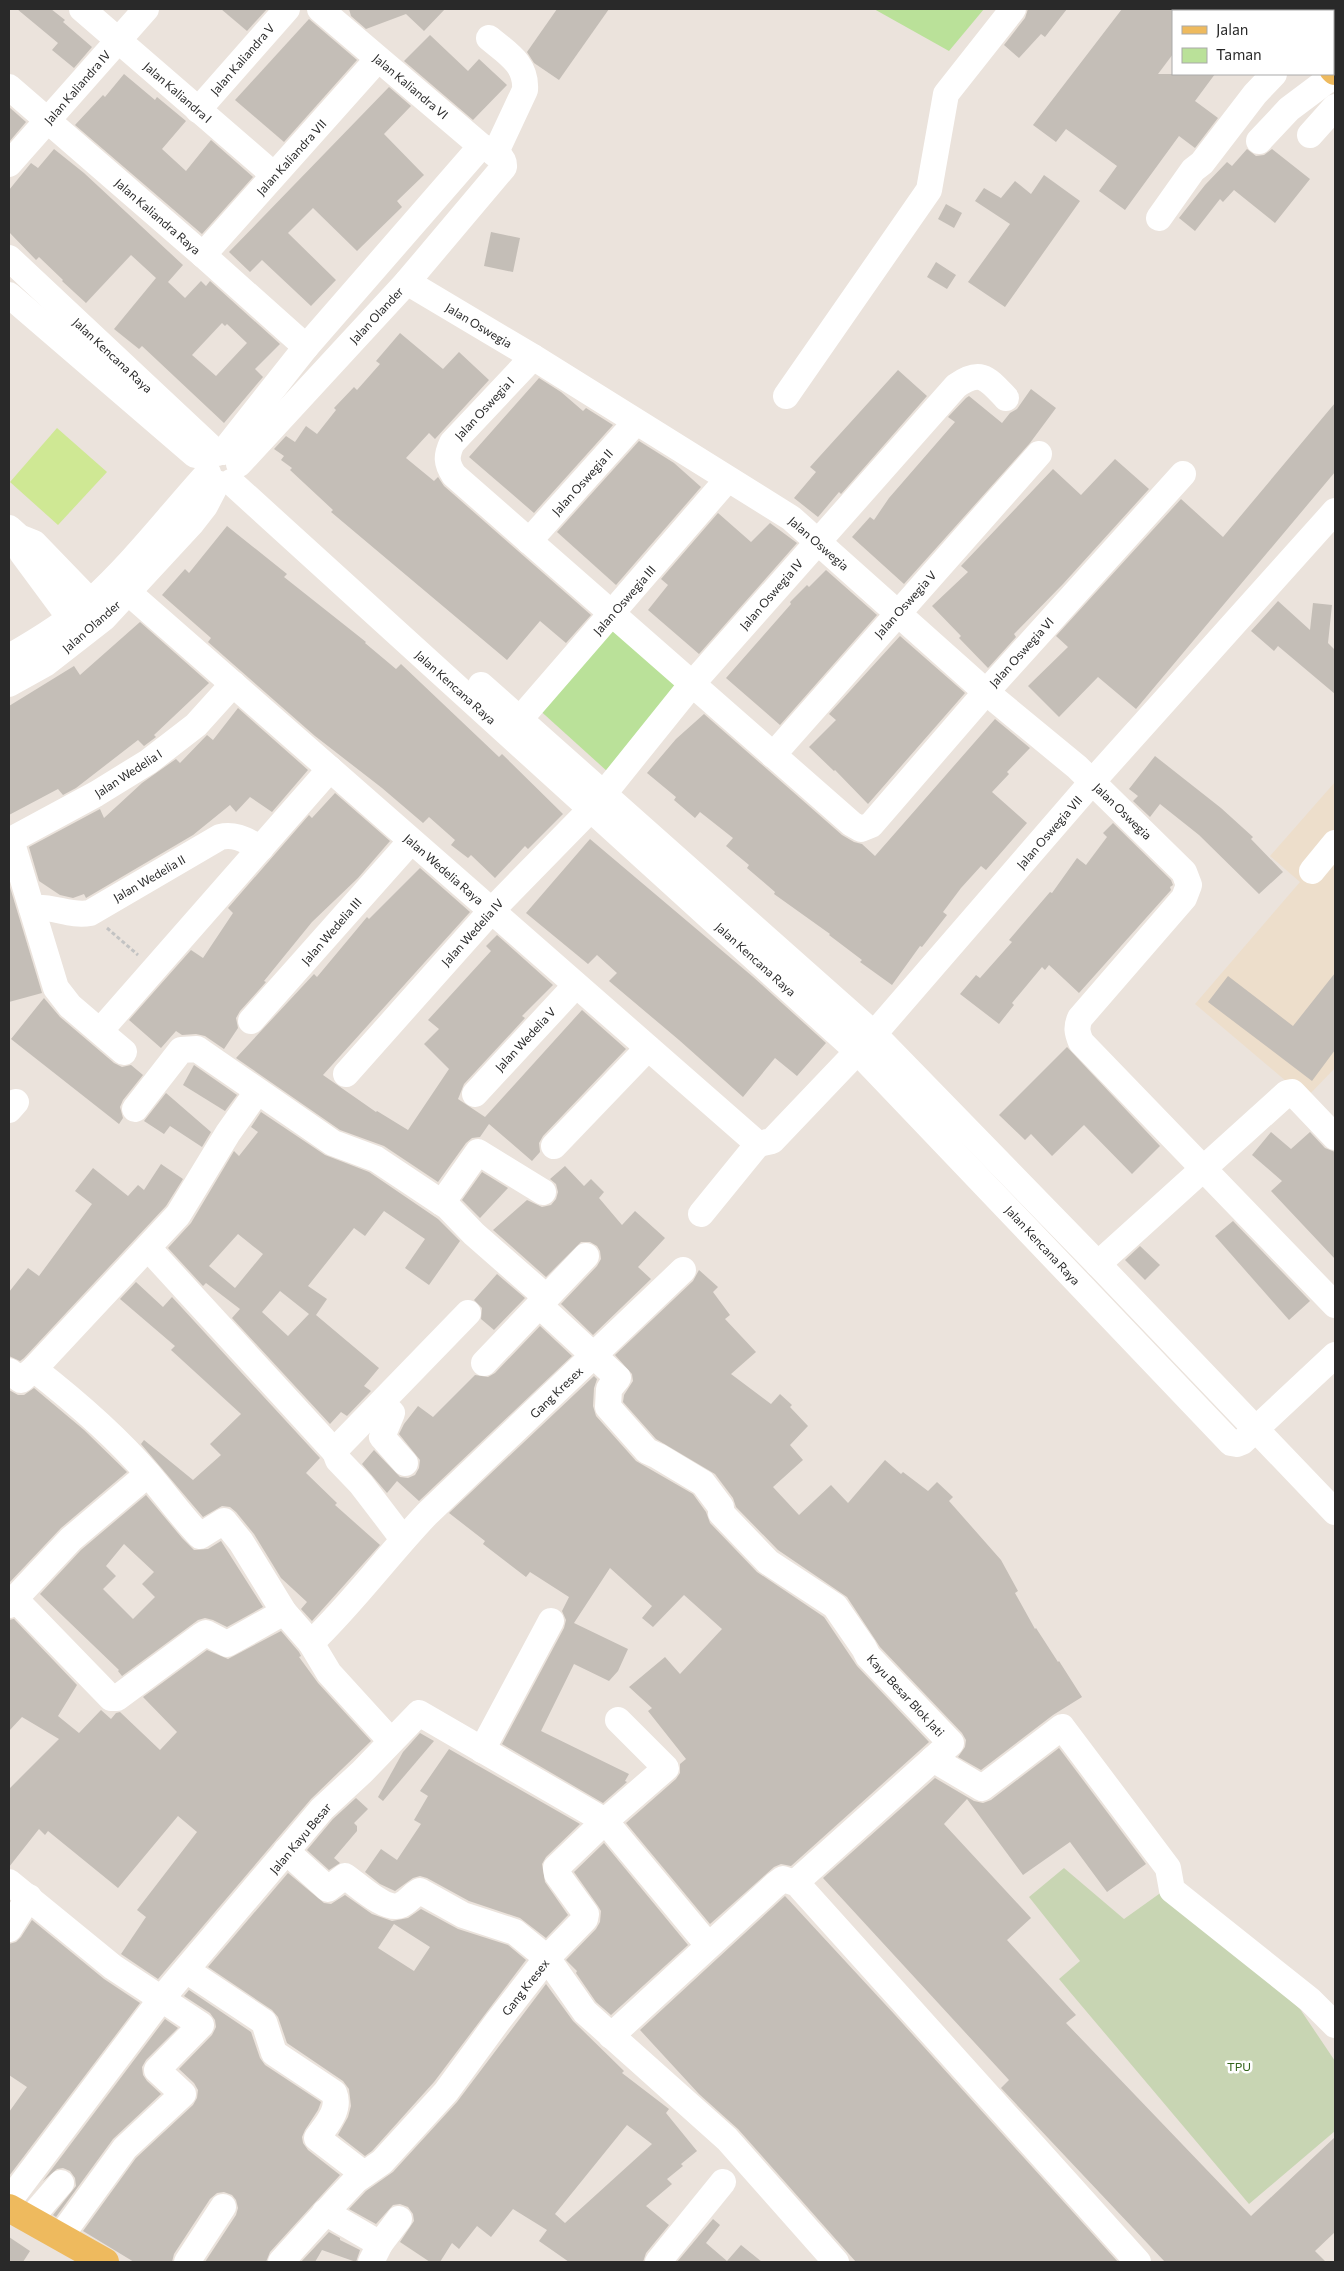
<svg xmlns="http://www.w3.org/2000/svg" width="1344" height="2271" font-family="Commissioner,sans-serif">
  <rect width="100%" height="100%" fill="#ebe3dc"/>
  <polygon fill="#eddecb" points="1335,782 1335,1068 1306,1098 1195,1004 1300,882 1270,856"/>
  <g fill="#bae199">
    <polygon points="874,9 984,9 949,51"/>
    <polygon points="614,621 684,686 608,772 535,706"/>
  </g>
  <polygon fill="#c8d5b3" points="1064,1868 1124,1919 1166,1889 1300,2009 1335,2061 1335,2131 1249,2204 1059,1979 1080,1961 1029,1897"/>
  <polygon fill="#cfe894" points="57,428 107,472 58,525 10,482"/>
  <g fill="#c4beb7" fill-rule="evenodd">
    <polygon points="17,9 51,9 65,20 63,22 92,47 74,68 52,50 58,43"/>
    <polygon points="221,9 267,9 247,31"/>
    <polygon points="349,9 445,9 424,31 406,14 366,29 351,16"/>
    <polygon points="557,9 609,9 559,80 534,63 527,52"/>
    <polygon points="1028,9 1067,9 1045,37 1041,34 1019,58 1004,45 1025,18"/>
    <polygon points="1122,9 1173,9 1173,54 1158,74 1215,74 1195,101 1218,118 1195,148 1179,136 1125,210 1099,191 1117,166 1066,129 1056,142 1033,125"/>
    <polygon points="309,19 357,60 284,142 235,100"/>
    <polygon points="430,35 468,71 479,59 507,85 473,120 404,61"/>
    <polygon points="124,74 155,100 157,97 186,121 162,149 186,171 211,140 253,177 202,234 75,125 103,95 105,97"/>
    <polygon points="389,87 411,106 384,134 424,175 397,201 402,207 357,251 313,208 288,233 336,280 311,306 262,260 250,272 229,252"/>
    <polygon points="9,107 26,122 9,142"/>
    <path d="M54,149L84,173L183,265L168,282L185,298L201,281L206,286L210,281L280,344L255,369L263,377L224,423L142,346L139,349L114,329L156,278L131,255L86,303L62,281L63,280L39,257L36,260L9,232V190L31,163L38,168ZM222,323L225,326L227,324L247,343L216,376L192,355Z"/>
    <polygon points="1247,149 1256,156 1264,155 1272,149 1310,179 1275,223 1234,190 1223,202 1220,199 1195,231 1179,218 1205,185 1227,162 1232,166"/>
    <polygon points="1044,175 1080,201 1005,307 968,282 1010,224 975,201 984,188 1001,198 1015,181 1031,194"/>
    <polygon points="946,204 962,213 954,228 938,219"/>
    <polygon points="491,232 520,238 513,272 484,266"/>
    <polygon points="936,262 956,275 947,289 927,277"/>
    <polygon points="400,333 443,369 459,352 489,380 435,439 429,433 406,458 434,481 438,477 444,486 591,615 566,643 540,621 507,660 331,512 333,510 290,470 292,468 281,460 284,456 274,449 286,436 295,442 306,426 317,434 336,410 334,408 354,387 357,390 380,364 376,361"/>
    <polygon points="898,370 927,396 841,494 839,492 818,517 794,498 816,472 810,467"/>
    <polygon points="539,378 561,392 583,411 586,408 613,425 534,513 469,457"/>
    <polygon points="1031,389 1056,408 1030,443 904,584 852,537 870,517 874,520 889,498 955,422 948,417 966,398 969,396 1002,423 1010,413 1017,409"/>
    <polygon points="1335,403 1335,472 1136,709 1098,677 1059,717 1028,686 1068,647 1056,636 1181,499 1223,537"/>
    <polygon points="639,441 674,463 701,487 616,585 557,532"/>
    <polygon points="1115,459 1149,489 1063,584 1014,634 1016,637 988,668 959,638 961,636 932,606 968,572 961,566 1053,469 1081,495"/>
    <polygon points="718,513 751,542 770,523 797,543 699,654 648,610 668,585 661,579"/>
    <polygon points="227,526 287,574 284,577 366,642 365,643 396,669 401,664 499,757 502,754 563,814 528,849 525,846 495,878 471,855 468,858 451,845 455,840 429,817 423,823 382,788 315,736 208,642 211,638 162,595 185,569 189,573"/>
    <polygon points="826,570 877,615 780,725 726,678 791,604 790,602 807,585 809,587"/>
    <polygon points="1278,601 1310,630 1313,603 1332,605 1328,643 1335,650 1335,694 1278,646 1274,651 1251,631"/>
    <polygon points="140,622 209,683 154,735 156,737 144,746 138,740 76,788 63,795 58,789 9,815 9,706 74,666 80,675"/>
    <polygon points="900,636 965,693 868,804 835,770 834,771 809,747 836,720 829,714"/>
    <polygon points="238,708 308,770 272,812 250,797 236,812 230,805 193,835 86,898 84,894 73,898 60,895 39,881 29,847 100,809 104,818 142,783 176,759 180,763 207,735 213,740"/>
    <polygon points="704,714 842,835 854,842 862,844 875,856 995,719 1030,748 1007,772 1009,774 992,792 1027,823 986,870 981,866 961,888 943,912 947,915 922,947 920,946 892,985 860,962 862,960 829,935 830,934 774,894 775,892 747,868 749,865 726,846 733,838 700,812 695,818 674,800 676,797 647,773 676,739"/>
    <polygon points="1155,756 1221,808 1253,837 1251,839 1283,872 1259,894 1199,835 1160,804 1150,817 1133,801 1138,796 1129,789"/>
    <polygon points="335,793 390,841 358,878 312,922 264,981 266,982 240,1011 236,1018 238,1028 224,1049 205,1036 196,1034 182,1035 176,1031 161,1048 129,1020 191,950 203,958 233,913 228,908 309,815 312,818"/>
    <polygon points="1113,823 1171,880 1173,885 1170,887 1171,890 1079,993 1049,965 1045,970 1042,967 1012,1003 1014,1005 999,1024 960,994 976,975 980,978 1012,942 1009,940 1050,892 1052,893 1077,858 1086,865 1107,837 1103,833"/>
    <polygon points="590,839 752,976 826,1043 797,1076 775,1058 743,1097 679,1040 609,981 617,973 597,955 588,964 526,913"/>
    <polygon points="420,868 470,912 323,1075 376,1112 377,1111 408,1130 449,1069 424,1044 439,1029 428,1020 491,951 486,946 497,935 553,985 522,1016 525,1018 464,1084 458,1099 485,1117 582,1010 626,1049 543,1136 539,1143 540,1152 532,1161 489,1124 480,1137 472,1138 466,1143 438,1182 384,1146 340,1130 236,1058 314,974 317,977 367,917 369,919"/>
    <polygon points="9,884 42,993 9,1002"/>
    <polygon points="1335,973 1335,1050 1312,1081 1208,1002 1228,976 1293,1026"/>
    <polygon points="44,998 60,1017 114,1063 122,1067 131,1065 143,1075 123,1100 120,1107 123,1118 119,1124 11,1039"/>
    <polygon points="1067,1047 1160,1146 1132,1174 1084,1125 1052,1156 1031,1134 1025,1140 999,1115"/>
    <polygon points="194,1065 237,1095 225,1111 183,1085"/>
    <polygon points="166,1093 211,1132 202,1147 170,1126 164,1134 144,1121"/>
    <path d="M261,1112L325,1155L369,1172L438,1219L460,1241L429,1285L405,1268L425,1239L384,1211L365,1236L354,1228L308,1286L327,1299L316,1315L379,1368L364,1386L371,1391L347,1416L341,1412L330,1424L232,1318L240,1309L206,1283L203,1286L168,1248L191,1223L234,1151L239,1156L258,1132L251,1127ZM238,1234L263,1254L235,1288L209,1266ZM280,1291L309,1314L288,1336L262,1312Z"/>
    <polygon points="1271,1132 1291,1149 1310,1132 1325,1148 1335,1152 1335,1259 1271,1191 1282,1181 1252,1155"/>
    <polygon points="161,1164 183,1179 166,1206 24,1358 20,1361 9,1356 9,1292 28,1268 39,1276 92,1204 75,1191 93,1168 128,1196 138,1185 144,1190"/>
    <polygon points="565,1166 584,1186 591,1179 604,1192 599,1198 622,1225 635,1211 665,1238 638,1267 651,1279 593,1335 561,1304 597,1266 601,1259 600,1251 597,1246 590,1242 581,1242 546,1277 493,1230 527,1200 542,1207 551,1205 556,1199 558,1192 556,1184 550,1179"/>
    <polygon points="482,1172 508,1188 480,1218 462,1200"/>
    <polygon points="1233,1221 1310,1301 1289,1320 1215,1236"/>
    <polygon points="1140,1246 1160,1265 1145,1280 1125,1260"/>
    <polygon points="699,1270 718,1287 713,1292 730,1315 725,1319 756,1352 731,1374 771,1404 780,1394 792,1405 790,1407 808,1426 790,1445 803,1460 773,1487 799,1515 831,1485 848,1503 885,1460 901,1474 903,1472 928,1491 937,1482 953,1497 949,1501 1001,1560 1018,1591 1015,1593 1035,1629 1036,1628 1058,1662 1059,1661 1082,1697 1053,1715 981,1770 958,1757 965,1747 966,1740 962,1733 880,1647 847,1597 778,1550 736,1507 733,1498 715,1474 656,1439 623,1402 624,1395 633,1381 632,1374 615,1355 693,1281"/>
    <polygon points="497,1274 525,1298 494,1330 481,1319 482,1308 474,1300"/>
    <polygon points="136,1282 163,1307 172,1297 320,1458 306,1473 337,1503 335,1505 380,1545 312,1621 301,1609 307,1602 281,1578 254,1534 236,1512 230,1507 222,1506 203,1517 141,1444 144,1440 193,1480 221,1455 210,1444 241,1414 171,1350 175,1346 120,1299"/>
    <polygon points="540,1326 572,1356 419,1501 397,1481 387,1493 362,1464 374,1450 400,1477 408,1478 415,1475 419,1468 420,1460 399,1434 404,1424 418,1406 433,1417 475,1375 488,1377 495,1373"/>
    <polygon points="594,1376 597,1379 594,1388 593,1406 596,1416 636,1461 693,1494 706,1512 710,1523 757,1572 824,1617 857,1666 929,1742 791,1866 781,1864 774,1867 710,1924 626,1823 676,1779 680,1773 680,1764 686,1759 648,1711 652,1708 629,1687 665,1657 680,1674 722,1629 684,1595 653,1627 642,1618 652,1606 610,1568 574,1623 628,1649 618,1671 609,1681 574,1664 541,1731 629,1774 625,1781 627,1782 603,1803 502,1744 564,1628 566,1620 562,1611 569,1597 530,1572 526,1577 483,1544 485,1541 449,1513"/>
    <polygon points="34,1388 84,1430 127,1472 61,1528 9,1583 9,1390 18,1395 24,1395"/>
    <path d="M146,1495L182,1538L194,1550L208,1549L221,1541L263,1607L227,1627L213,1620L205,1618L198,1620L122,1676L118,1671L119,1670L40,1594L81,1550ZM124,1544L154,1572L142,1584L155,1597L133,1619L103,1589L116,1576L106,1566Z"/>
    <polygon points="14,1619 77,1685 58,1716 79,1733 101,1710 111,1719 116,1713 120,1712 160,1750 177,1732 143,1697 207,1650 228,1659 281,1631 299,1652 301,1656 299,1657 318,1683 371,1741 311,1799 158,1979 121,1954 146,1917 137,1910 197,1832 178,1816 118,1888 48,1831 45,1835 39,1829 9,1867 9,1789 59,1739 22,1717 9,1731 9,1620"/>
    <polygon points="420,1733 434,1741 383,1801 378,1797 403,1752"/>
    <polygon points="1059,1748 1146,1864 1107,1892 1070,1842 1023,1875 967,1799 944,1824 1031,1918 1007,1940 1076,2015 1066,2023 1251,2216 1335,2137 1335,2232 1315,2251 1326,2262 1165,2262 1001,2088 1009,2080 823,1878 935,1778 974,1801 983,1803 991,1800"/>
    <polygon points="449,1749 580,1824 546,1857 542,1864 545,1882 568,1915 546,1938 520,1918 469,1901 427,1878 420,1876 413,1878 395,1891 380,1884 365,1872 381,1849 397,1860 421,1824 414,1820 428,1796 420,1791"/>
    <polygon points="356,1798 368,1809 354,1823 357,1826 357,1831 334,1858 340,1863 329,1870 307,1850 333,1819"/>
    <polygon points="604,1843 688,1945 611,2015 596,2002 576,1973 577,1971 566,1960 596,1929 600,1922 601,1911 598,1906 574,1872"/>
    <path d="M288,1873L324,1903L331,1904L345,1895L372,1914L392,1921L408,1918L421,1909L458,1929L508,1945L526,1960L434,2082L372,2151L365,2156L338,2135L348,2117L351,2106L349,2089L343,2081L287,2043L278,2017L272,2010L208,1967ZM394,1924L430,1947L414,1971L378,1948Z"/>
    <polygon points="785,1896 895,2015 1118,2262 856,2262 738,2129 699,2094 640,2030"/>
    <polygon points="32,1920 104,1979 140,2003 9,2176 9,2112 27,2087 9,2075 9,1944 16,1942 21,1937"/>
    <path d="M546,1984L573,2021L624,2071L622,2073L669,2109L666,2113L697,2151L681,2164L683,2166L667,2179L672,2184L646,2206L669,2225L646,2253L643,2262H569L539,2241L547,2230L513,2209L491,2237L477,2226L459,2249L452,2243L440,2262H430L400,2242L414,2221L413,2214L408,2207L400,2204L393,2205L376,2224L349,2209L366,2191L393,2172L457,2102ZM627,2125L652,2144L565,2223L555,2214Z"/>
    <polygon points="189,1990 251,2032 260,2058 265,2065 321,2102 318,2110 305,2130 302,2137 303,2143 308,2150 340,2175 270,2252 266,2262 205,2262 236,2215 238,2208 236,2200 232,2195 224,2192 217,2193 210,2199 174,2254 172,2262 134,2262 83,2231 136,2158 193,2105 197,2098 198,2090 194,2083 179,2069 212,2035 216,2027 215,2020 210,2013 184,1996"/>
    <polygon points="165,2019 178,2028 146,2060 142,2067 143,2075 147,2081 161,2094 113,2139 56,2217 53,2215 76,2186 75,2178 70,2171 63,2168 57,2169 43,2181"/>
    <polygon points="713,2219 720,2225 706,2243 727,2261 741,2245 762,2262 677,2262"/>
    <polygon points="329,2232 340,2238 340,2240 360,2250 356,2262 322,2250 315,2262 301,2262"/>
    <polygon points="9,2237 30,2251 23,2262 9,2262"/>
  </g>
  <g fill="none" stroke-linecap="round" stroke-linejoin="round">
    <polyline stroke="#c3c3c3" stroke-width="3" stroke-dasharray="4 2.5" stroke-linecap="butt" points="107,928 138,955"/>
    <g stroke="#fff" stroke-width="26">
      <polyline points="82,9 274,175"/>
      <path d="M489,38C507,53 527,64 525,90L495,154"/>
      <polyline points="9,87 203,255 306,347"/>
      <polyline points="198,110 287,9"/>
      <polyline points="1310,135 1335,107"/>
      <polyline points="1259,141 1289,109 1325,82 1335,72"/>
      <polyline points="9,164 146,9"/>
      <polyline points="1159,218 1193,170 1202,163 1255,94 1274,74"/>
      <polyline points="203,255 378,59"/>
      <polyline points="9,258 217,453"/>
      <path d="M407,282L533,357L791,518L986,692L1077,767L1184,872L1189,885L1184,898L1080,1018C1076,1027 1077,1033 1081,1042L1335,1305"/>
      <polyline points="9,295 195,455"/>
      <path d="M533,357L452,443C446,456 446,463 454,475L852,824L861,829L871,825L986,692L1183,474"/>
      <polyline points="786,396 929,190 946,94 1013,9"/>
      <polyline points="223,452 306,347 481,146"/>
      <path d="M239,464L407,282L504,167C505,155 491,151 481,146L320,9"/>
      <polyline points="231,482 858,1052 1231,1443 1237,1444 1242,1442 1335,1355"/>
      <polyline points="9,528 19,537 34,543 91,602"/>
      <polyline points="19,538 22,553 70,618"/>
      <polyline points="529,541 636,422"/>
      <polyline points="129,593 758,1144"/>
      <path d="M9,657C37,641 67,623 91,601C134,562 169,516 208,473"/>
      <polyline points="9,684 45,664 104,618 191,524 205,506 217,483"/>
      <polyline points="481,685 874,1034 1098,1264 1335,1512"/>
      <polyline points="520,719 727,480"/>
      <polyline points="773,755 1039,454"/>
      <polyline points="11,840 56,988 70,1006 124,1052"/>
      <polyline points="9,841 96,794 148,762 196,725 233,684"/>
      <polyline points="1312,871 1335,843"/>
      <path d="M32,908C52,905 70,917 90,913L220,837C235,833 247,841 261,848"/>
      <polyline points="251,1021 411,841"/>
      <polyline points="100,1031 330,769"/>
      <path d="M346,1074L492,910L583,817C597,810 605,801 610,786L692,684L956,386C981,368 988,379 1006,398"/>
      <polyline points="475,1094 576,985"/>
      <polyline points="135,1109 181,1050 197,1049 333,1143 376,1159 448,1207 474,1234 546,1297"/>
      <polyline points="9,1110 16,1102"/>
      <polyline points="758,1144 772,1141 874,1034 1092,782 1335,511"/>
      <polyline points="554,1146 648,1048"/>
      <polyline points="442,1203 478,1152 543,1192"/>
      <polyline points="701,1214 758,1144"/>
      <polyline points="148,1248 335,1452"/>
      <polyline points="1098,1264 1287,1093 1292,1092 1295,1095 1335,1137"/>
      <polyline points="539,1305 618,1378 609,1389 608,1407 647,1451 658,1456 703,1483 721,1507 721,1513 768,1562 835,1606 864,1648 868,1656 951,1743 795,1883 783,1879 775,1885 611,2036"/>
      <polyline points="484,1363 586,1256"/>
      <path d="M34,1369C75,1401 115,1435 149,1475C166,1495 181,1516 200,1536L224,1521L241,1542L284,1612L311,1643L329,1673L391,1741"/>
      <polyline points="9,1371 21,1380 34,1369 178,1215 228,1133 257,1092"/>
      <polyline points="382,1403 392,1413 382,1437 405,1463"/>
      <polyline points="403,1539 361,1484 338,1460 335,1452 338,1447 468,1313"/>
      <polyline points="15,1599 111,1698 117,1698 201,1636 206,1633 227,1644 284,1612"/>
      <polyline points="9,1605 71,1539 148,1474"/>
      <path d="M311,1643C353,1603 387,1556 427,1514L683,1270"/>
      <polyline points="482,1750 551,1621"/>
      <polyline points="933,1759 982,1788 1062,1727 1168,1868 1172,1890 1310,2000 1335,2025"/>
      <path d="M286,1851L328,1889L345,1876C357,1884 386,1912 401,1905C408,1902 413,1894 420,1891L463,1915L515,1932L547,1958L585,2012L727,2139L836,2262"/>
      <polyline points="9,1882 113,1967 201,2025 157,2070 183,2094 125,2148 60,2237"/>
      <polyline points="801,1888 1138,2262"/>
      <polyline points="9,1929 29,1897"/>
      <path d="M186,1970L264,2022L274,2053L334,2093C341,2110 326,2125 317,2138L364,2174"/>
      <polyline points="9,2201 162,1998 322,1809 362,1772 419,1713 605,1821 708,1945"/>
      <polyline points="325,2212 380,2244"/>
      <polyline points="29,2220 61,2183"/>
      <polyline points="187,2262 223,2207"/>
      <polyline points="281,2262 337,2200 356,2180 382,2162 446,2092 498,2021 547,1958 585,1919 586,1914 557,1874 556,1868 605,1821 666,1768 618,1720"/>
      <polyline points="371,2262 380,2244 399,2219"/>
      <polyline points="658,2262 723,2182"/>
    </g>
    <g stroke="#eeba5e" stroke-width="28">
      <polyline points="1258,9 1261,11"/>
      <polyline points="1333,69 1335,71"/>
      <polyline points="9,2208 105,2262"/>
    </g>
  </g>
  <g text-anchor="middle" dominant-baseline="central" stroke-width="5" stroke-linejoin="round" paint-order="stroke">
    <g font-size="12" fill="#292929" stroke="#fff">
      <text transform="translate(242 59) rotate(-49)">Jalan Kaliandra V</text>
      <text transform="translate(411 86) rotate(40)">Jalan Kaliandra VI</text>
      <text transform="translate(77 87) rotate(-49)">Jalan Kaliandra IV</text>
      <text transform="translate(178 92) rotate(41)">Jalan Kaliandra I</text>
      <text transform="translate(291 157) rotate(-48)">Jalan Kaliandra VII</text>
      <text transform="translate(158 216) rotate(41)">Jalan Kaliandra Raya</text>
      <text transform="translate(376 315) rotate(-47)">Jalan Olander</text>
      <text transform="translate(479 325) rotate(31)">Jalan Oswegia</text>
      <text transform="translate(113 355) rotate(43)">Jalan Kencana Raya</text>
      <text transform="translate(484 408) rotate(-47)">Jalan Oswegia I</text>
      <text transform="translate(582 482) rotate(-48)">Jalan Oswegia II</text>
      <text transform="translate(819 543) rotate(41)">Jalan Oswegia</text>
      <text transform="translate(771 594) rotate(-49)">Jalan Oswegia IV</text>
      <text transform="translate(624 600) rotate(-49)">Jalan Oswegia III</text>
      <text transform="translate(905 604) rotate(-48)">Jalan Oswegia V</text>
      <text transform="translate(91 626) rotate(-41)">Jalan Olander</text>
      <text transform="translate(1021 652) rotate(-48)">Jalan Oswegia VI</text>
      <text transform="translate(456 687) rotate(42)">Jalan Kencana Raya</text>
      <text transform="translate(128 773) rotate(-33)">Jalan Wedelia I</text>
      <text transform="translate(1123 811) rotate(44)">Jalan Oswegia</text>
      <text transform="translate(1049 832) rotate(-49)">Jalan Oswegia VII</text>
      <text transform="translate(444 869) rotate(41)">Jalan Wedelia Raya</text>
      <text transform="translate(149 878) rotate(-30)">Jalan Wedelia II</text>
      <text transform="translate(331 931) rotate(-49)">Jalan Wedelia III</text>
      <text transform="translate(472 932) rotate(-48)">Jalan Wedelia IV</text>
      <text transform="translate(756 959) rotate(42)">Jalan Kencana Raya</text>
      <text transform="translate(525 1039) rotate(-47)">Jalan Wedelia V</text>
      <text transform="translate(1043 1245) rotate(47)">Jalan Kencana Raya</text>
      <text transform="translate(556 1392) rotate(-44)">Gang Kresex</text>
      <text transform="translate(906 1695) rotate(47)">Kayu Besar Blok Jati</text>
      <text transform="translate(300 1838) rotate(-50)">Jalan Kayu Besar</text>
      <text transform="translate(525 1987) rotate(-52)">Gang Kresex</text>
    </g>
    <g font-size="12" fill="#34651b" stroke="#fff">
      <text x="1239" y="2066">TPU</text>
    </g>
  </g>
  <rect width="1344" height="2271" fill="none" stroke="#292929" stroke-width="20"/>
  <rect x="1172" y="10" width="162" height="65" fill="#ffffff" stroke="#a9a9a9"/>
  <rect x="1182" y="26" width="25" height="8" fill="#eeba5e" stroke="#a9a9a9"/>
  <text x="1216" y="35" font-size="15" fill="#292929">Jalan</text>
  <rect x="1182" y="48" width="25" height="15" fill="#bae199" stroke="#a9a9a9"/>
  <text x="1216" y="60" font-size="15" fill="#292929">Taman</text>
</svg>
